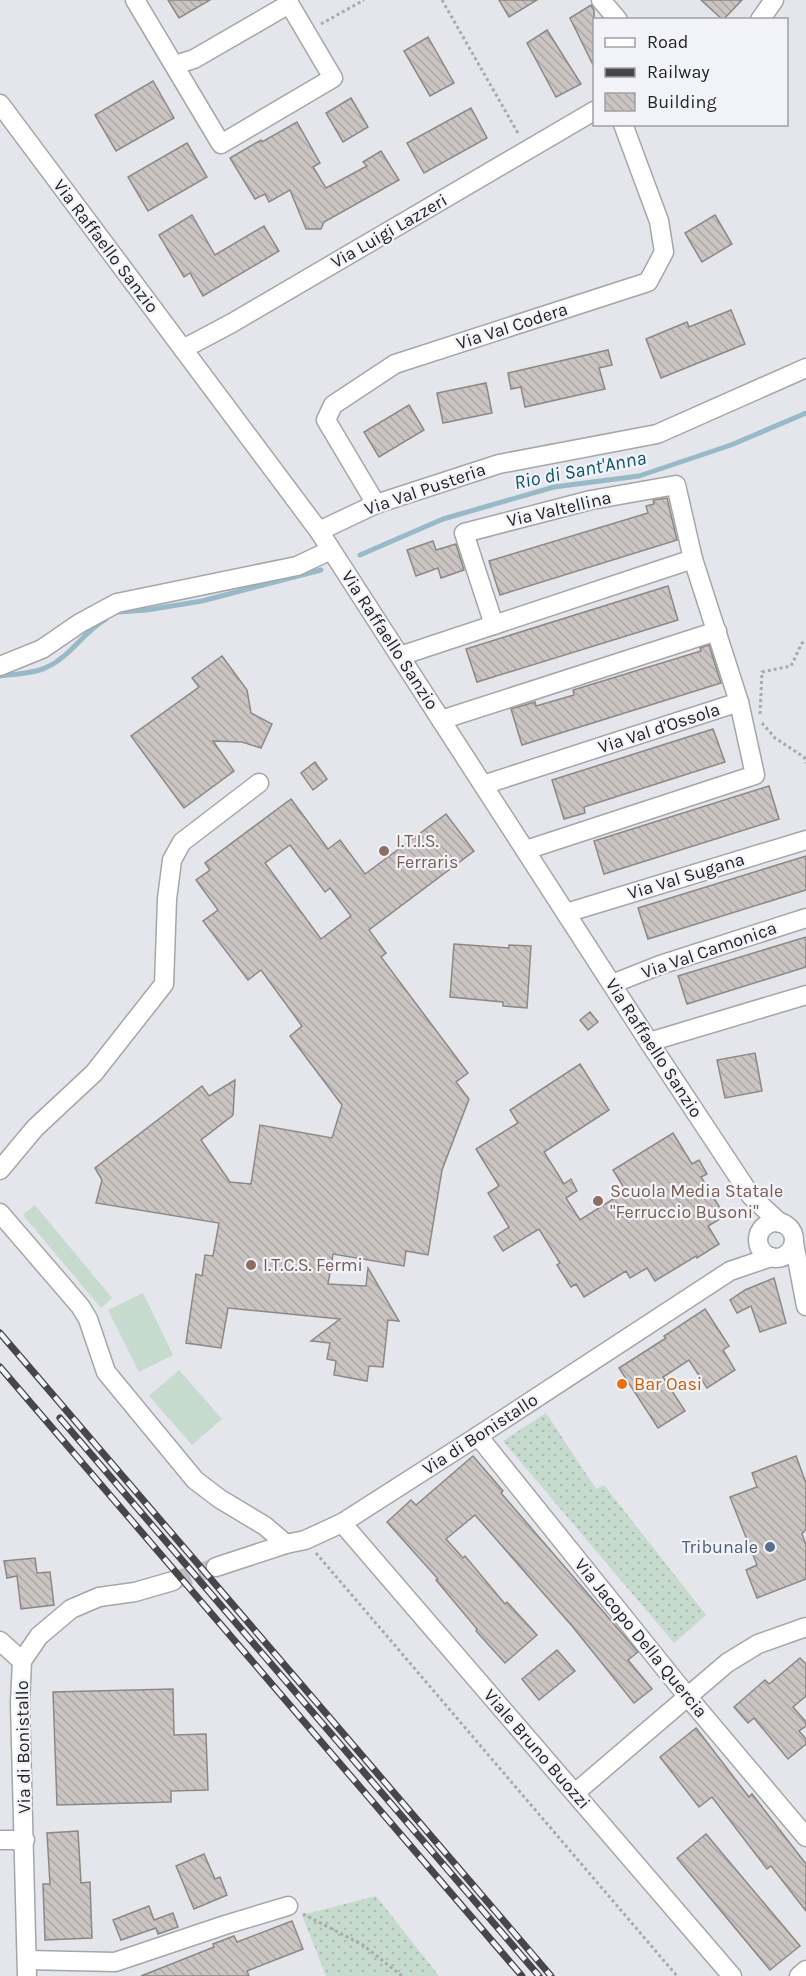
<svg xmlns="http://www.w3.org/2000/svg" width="806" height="1976" font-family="Karla,sans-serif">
  <defs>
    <pattern id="grass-dots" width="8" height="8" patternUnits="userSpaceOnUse" patternTransform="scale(1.5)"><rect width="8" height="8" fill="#c6dace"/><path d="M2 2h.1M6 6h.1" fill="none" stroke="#aabbb1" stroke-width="1.8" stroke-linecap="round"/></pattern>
    <pattern id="building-back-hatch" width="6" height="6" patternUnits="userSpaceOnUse" patternTransform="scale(1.5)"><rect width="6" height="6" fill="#cac4c2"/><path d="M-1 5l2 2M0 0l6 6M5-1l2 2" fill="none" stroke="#ada8a7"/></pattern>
  </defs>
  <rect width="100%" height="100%" fill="#e5e6eb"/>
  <g fill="url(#grass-dots)">
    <polygon points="546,1413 596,1489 604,1485 706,1615 674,1643 503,1441"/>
    <polygon points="376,1896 439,1976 326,1976 302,1915"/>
  </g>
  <g fill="#c6dace">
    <polygon points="35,1205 112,1298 101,1308 23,1215"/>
    <polygon points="143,1293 173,1355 139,1372 108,1310"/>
    <polygon points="179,1370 222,1419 192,1445 149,1396"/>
  </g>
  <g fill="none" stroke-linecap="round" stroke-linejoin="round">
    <g stroke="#98bac8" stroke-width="5">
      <polyline points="360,555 443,519 554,487 639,476 731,445 806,413"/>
      <polyline points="119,612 147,610 202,601 321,570"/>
      <path d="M0,676C14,674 34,674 47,667C70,657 83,632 106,619"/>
    </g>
  </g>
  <g fill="url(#building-back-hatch)" stroke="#8d8886" stroke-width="1.5" fill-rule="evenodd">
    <polygon points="168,0 210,0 179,18"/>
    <polygon points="499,0 537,0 509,17"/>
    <polygon points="701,0 742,0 723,20"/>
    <polygon points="591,5 594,10 594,67 570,18"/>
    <polygon points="547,30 581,84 556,97 527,43"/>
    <polygon points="428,37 454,83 430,96 404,51"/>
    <polygon points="153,81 174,118 116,151 95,115"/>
    <polygon points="351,98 368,127 343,142 326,113"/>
    <polygon points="471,108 487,138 424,173 407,143"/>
    <polygon points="297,122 320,163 313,167 326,188 367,166 363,162 381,151 399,180 324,222 321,229 306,229 290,190 269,202 265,194 255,199 230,158 261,140 262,142"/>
    <polygon points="187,143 207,177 148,211 128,177"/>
    <polygon points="192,215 215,255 264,226 279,251 203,296 190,273 184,277 159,235"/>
    <polygon points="715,215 732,244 702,262 685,233"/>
    <polygon points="731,310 745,344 661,378 646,339 687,322 689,327"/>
    <polygon points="608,350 612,365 599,368 605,389 525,407 521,387 511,389 508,373"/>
    <polygon points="486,383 492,413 443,423 437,393"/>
    <polygon points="409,405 424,430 379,457 364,432"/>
    <polygon points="667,498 677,540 500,595 489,561 648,513 646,506 654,504 653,500"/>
    <polygon points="433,541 436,550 456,544 464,570 441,578 438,568 416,576 407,550"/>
    <polygon points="668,586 678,620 477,682 466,649"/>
    <polygon points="709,645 721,683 522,745 511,709 535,702 536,706 574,695 573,690 701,651 700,648"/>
    <polygon points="222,656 247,690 251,713 272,724 261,748 242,742 213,741 234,771 184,808 131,736 199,687 192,678"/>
    <polygon points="713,729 725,762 584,807 585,813 564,819 552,780"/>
    <polygon points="315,762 327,779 313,790 301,773"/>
    <polygon points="769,786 779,819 604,874 594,841"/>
    <path d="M291,799L328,849L340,840L365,874L446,814L474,851L369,930L386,953L381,957L468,1073L456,1082L469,1099L442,1170L428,1255L406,1251L404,1266L333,1254L328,1284L366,1286L368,1268L399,1321L388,1320L383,1367L369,1366L367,1381L334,1375L336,1361L327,1359L330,1343L311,1341L340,1319L228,1308L221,1348L186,1343L196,1274L202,1276L205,1255L213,1256L219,1223L96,1203L102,1180L95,1168L202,1086L209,1096L235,1080L233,1115L201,1140L230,1182L251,1184L260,1125L332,1138L342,1105L290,1036L302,1026L261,970L248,980L203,921L218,910L196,880L210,870L205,863ZM290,845L325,892L330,888L351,916L321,939L265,863Z"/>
    <polygon points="806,856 806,890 648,939 638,908"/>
    <polygon points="806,937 806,967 687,1004 678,976"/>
    <polygon points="454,944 509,948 509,945 531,946 527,1008 503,1006 503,1002 450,997"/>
    <polygon points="590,1012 598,1022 588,1030 580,1020"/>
    <polygon points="755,1053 762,1091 725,1098 717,1060"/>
    <polygon points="580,1064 609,1110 544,1152 564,1184 571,1179 577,1191 566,1198 580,1220 626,1191 613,1170 673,1133 692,1164 699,1160 707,1174 701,1177 725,1216 708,1226 719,1244 697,1258 696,1256 655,1281 647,1268 630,1278 626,1271 584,1297 576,1284 571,1287 557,1265 560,1263 539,1229 503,1251 494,1237 509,1227 488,1193 499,1186 476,1149 518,1123 510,1110"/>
    <polygon points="774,1278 786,1323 760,1332 751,1306 737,1313 730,1300 745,1290"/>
    <polygon points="705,1309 729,1346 723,1350 735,1370 707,1388 689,1360 663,1377 685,1411 658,1428 619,1368 666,1338 664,1336"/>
    <polygon points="473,1456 503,1491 501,1493 638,1652 628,1660 652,1689 634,1703 572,1626 475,1515 446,1539 463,1558 465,1556 505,1604 507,1602 537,1635 505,1663 476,1631 477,1629 436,1580 438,1579 387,1522 411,1500 416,1505"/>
    <polygon points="796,1456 806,1483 806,1529 802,1534 806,1545 806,1579 757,1598 746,1570 757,1565 730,1497 757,1487 752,1473"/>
    <polygon points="35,1558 37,1573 50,1572 54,1605 21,1609 17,1576 7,1578 4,1561"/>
    <polygon points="557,1650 575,1671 539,1700 522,1679"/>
    <polygon points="800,1658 806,1664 806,1696 793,1707 806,1722 806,1726 799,1731 806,1739 806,1744 788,1759 754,1718 748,1723 734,1707 765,1680 769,1684"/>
    <polygon points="173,1689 174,1735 206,1734 208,1790 171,1791 171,1802 57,1805 53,1692"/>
    <polygon points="696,1728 749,1797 752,1794 806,1864 806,1911 771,1866 767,1869 712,1797 699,1807 660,1757"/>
    <polygon points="78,1831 81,1883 90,1882 92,1938 45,1940 43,1884 50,1884 47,1833"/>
    <polygon points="706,1834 800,1946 770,1970 677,1858"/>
    <polygon points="204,1854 215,1879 220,1877 227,1895 194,1909 176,1866"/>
    <polygon points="149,1906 154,1920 173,1913 178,1927 158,1934 156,1928 121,1940 113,1920"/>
    <polygon points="292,1921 303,1949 247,1971 249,1976 141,1976 214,1947 213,1944 234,1936 237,1942"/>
  </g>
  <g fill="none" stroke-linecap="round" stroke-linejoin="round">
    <polyline stroke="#bebfc4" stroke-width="18" stroke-dasharray="18 9" stroke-linecap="butt" points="173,1581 216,1567"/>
    <defs>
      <g id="minor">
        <polyline points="135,0 221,144 333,78 287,0"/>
        <polyline points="601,0 618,20"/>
        <polyline points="760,20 774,0"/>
        <polyline points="175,65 194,59 289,4"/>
        <polyline points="0,104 319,531 649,1042 751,1196 780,1223"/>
        <polyline points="183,349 232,323 594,111"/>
        <polyline points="376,504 326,420 333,405 395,364 648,282 664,252 659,221 623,124"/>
        <polyline points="319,531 376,504 499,464 657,434 806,368"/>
        <polyline points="494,625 464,533 591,500 676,485 693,559 739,702"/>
        <polyline points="400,656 693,559"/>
        <polyline points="0,666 42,649 80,623 117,603 297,566 331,550"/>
        <polyline points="441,720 717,631"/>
        <polyline points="483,785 739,702 755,775 526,850"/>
        <polyline points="566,913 806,840"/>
        <polyline points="612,984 660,965 806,918"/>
        <polyline points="649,1042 806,995"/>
        <polyline points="0,1170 35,1128 94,1073 164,984 167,899 172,860 182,842 259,783"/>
        <polyline points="0,1213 80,1306 88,1319 106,1372 195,1480 220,1499 265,1526 286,1544"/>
        <circle cx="776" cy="1240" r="18"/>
        <polyline points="794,1243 806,1306"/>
        <polyline points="478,1436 687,1696 806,1837"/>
        <polyline points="342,1523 732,1976"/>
        <polyline points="216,1567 286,1544 305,1540 342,1523 478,1436 730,1271 771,1257"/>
        <polyline points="0,1641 22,1661"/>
        <polyline points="575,1793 727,1663 758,1644 806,1627"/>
        <polyline points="0,1840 25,1840"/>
        <polyline points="27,1960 115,1962 225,1925 288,1906"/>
        <polyline points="27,1976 20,1703 22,1661 39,1636 71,1609 99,1597 135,1592 173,1581"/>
        <polyline points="799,1976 806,1970"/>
      </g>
    </defs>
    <use href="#minor" stroke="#a5a6aa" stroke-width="21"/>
    <g stroke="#a9aaae" stroke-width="3" stroke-dasharray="3 3" stroke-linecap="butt">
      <polyline points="442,0 519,135"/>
      <polyline points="321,24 364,0"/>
      <polyline points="760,714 762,672 791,666 802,643 806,641"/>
      <polyline points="762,723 775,738 804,757 806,763"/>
      <polyline points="316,1553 677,1976"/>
      <polyline points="303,1914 363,1945 402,1976"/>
    </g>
    <use href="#minor" stroke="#fff" stroke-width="18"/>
    <defs>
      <g id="rail">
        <polyline points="0,1333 551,1976"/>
        <polyline points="0,1367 522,1976"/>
        <polyline points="60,1418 539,1976"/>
      </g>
    </defs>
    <use href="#rail" stroke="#474749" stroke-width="7"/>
    <use href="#rail" stroke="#f2f3f8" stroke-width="4.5" stroke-dasharray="14" stroke-linecap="butt"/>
  </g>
  <g fill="#8d6e63" stroke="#f2f3f8" stroke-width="2">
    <circle cx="384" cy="851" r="6"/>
    <circle cx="598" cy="1201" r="6"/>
    <circle cx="251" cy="1265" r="6"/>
  </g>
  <circle fill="#e8710a" stroke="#f2f3f8" stroke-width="2" cx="622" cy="1384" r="6"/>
  <circle fill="#5c6f8a" stroke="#f2f3f8" stroke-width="2" cx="770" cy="1547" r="6"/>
  <g text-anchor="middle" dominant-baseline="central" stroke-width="4.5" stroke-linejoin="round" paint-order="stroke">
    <g font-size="18" fill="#242426" stroke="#f2f3f8">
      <text transform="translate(389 231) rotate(-30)">Via Luigi Lazzeri</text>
      <text transform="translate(106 246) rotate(53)">Via Raffaello Sanzio</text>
      <text transform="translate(512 326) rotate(-18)">Via Val Codera</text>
      <text transform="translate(425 489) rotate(-19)">Via Val Pusteria</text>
      <text transform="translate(559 509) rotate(-13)">Via Valtellina</text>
      <text transform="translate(390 640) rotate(57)">Via Raffaello Sanzio</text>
      <text transform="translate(659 728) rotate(-18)">Via Val d'Ossola</text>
      <text transform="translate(686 876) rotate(-17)">Via Val Sugana</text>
      <text transform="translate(709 950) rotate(-19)">Via Val Camonica</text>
      <text transform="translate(654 1048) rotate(57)">Via Raffaello Sanzio</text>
      <text transform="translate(480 1434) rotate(-33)">Via di Bonistallo</text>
      <text transform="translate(641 1638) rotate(51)">Via Jacopo Della Quercia</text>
      <text transform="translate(23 1747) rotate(-91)">Via di Bonistallo</text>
      <text transform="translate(537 1749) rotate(49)">Viale Bruno Buozzi</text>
    </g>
    <g font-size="18" fill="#785e54" stroke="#f2f3f8" text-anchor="start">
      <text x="396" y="841">I.T.I.S.<tspan x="396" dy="21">Ferraris</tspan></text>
      <text x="610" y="1191">Scuola Media Statale<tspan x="610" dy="21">"Ferruccio Busoni"</tspan></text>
      <text x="263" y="1265">I.T.C.S. Fermi</text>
    </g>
    <g font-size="18" fill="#c56008" stroke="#f2f3f8" text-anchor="start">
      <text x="634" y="1384">Bar Oasi</text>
    </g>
    <g font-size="18" fill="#4e5e75" stroke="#f2f3f8" text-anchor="end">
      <text x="758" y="1547">Tribunale</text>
    </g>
    <g font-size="20" font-style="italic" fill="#0f5369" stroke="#f2f3f8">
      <text transform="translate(580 470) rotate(-11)">Rio di Sant'Anna</text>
    </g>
  </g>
  <rect x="593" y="18" width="195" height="108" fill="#f2f3f8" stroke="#a0a0a4" stroke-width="1.5"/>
  <rect x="605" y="38" width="30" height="9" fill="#ffffff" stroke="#a0a0a4" stroke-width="1.5"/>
  <text x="647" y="48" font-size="18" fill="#242426">Road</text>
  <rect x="605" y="68" width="30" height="9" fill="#474749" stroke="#a0a0a4" stroke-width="1.5"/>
  <text x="647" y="78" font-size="18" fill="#242426">Railway</text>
  <rect x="605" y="93" width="30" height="18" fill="url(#building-back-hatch)" stroke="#a0a0a4" stroke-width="1.5"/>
  <text x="647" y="108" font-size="18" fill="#242426">Building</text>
</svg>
